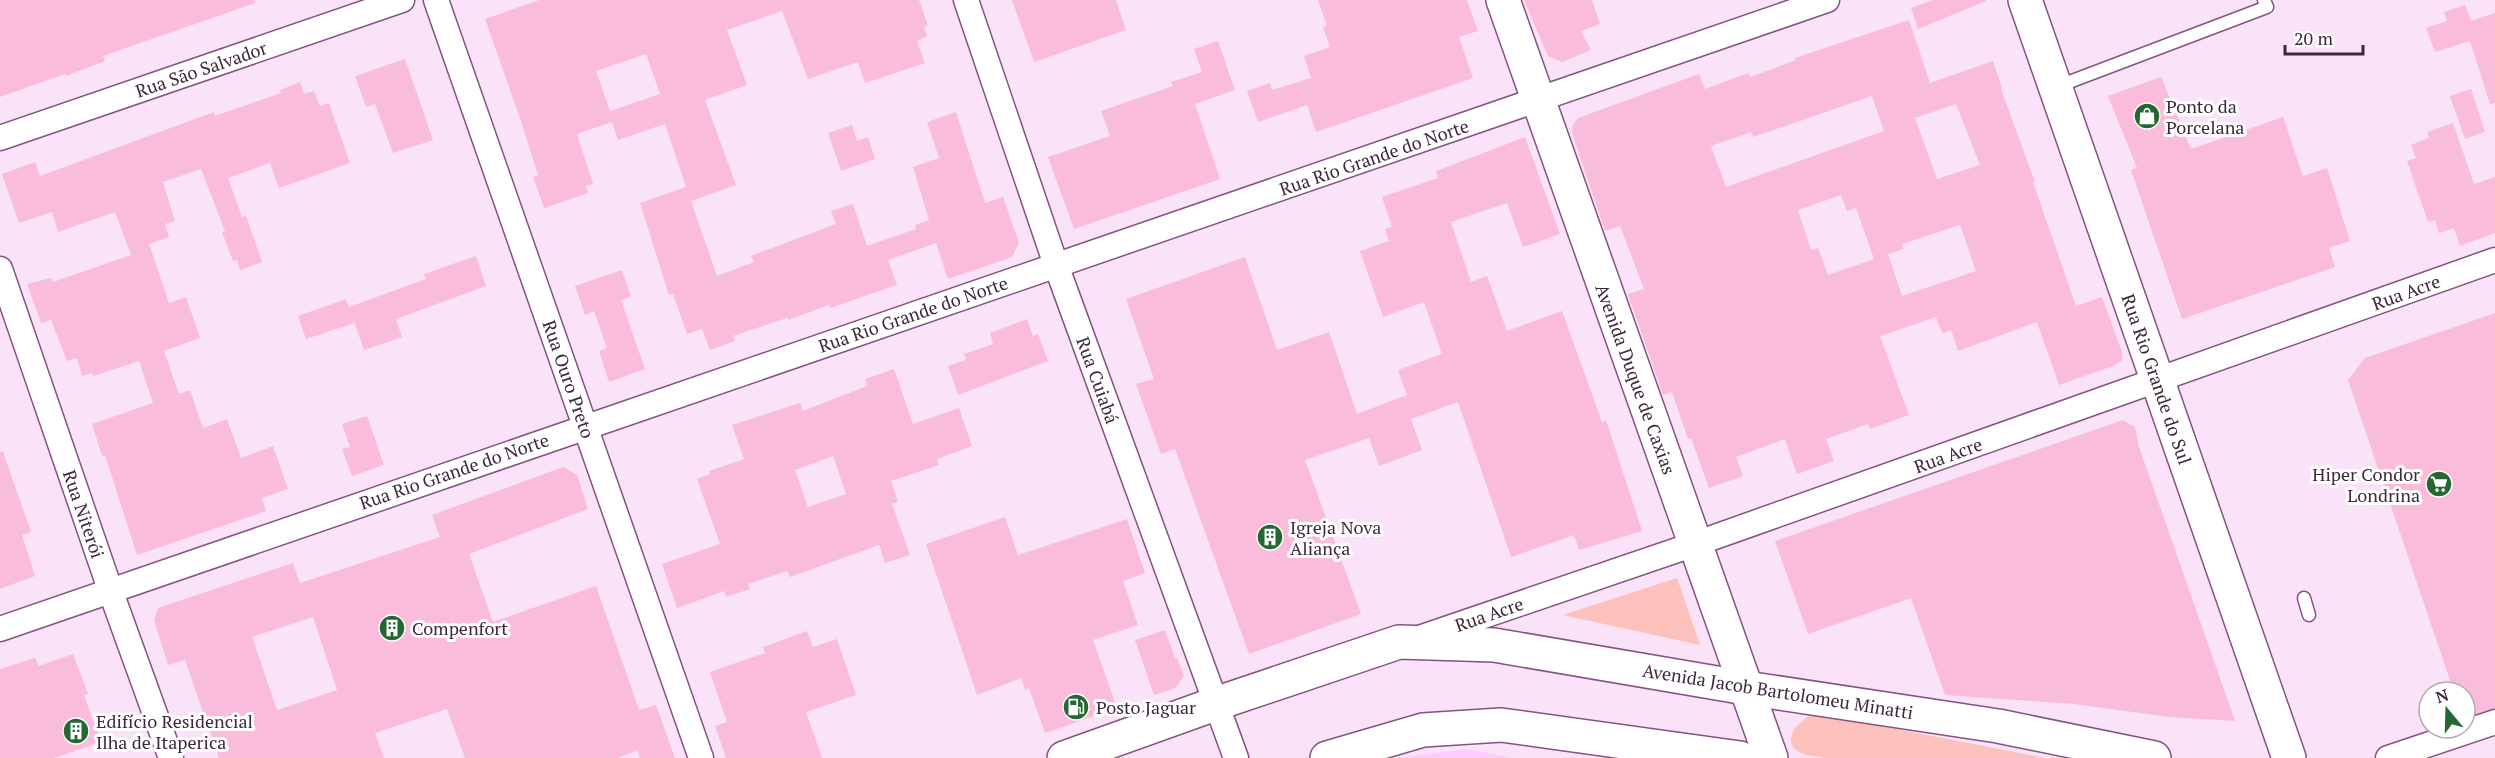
<svg xmlns="http://www.w3.org/2000/svg" width="2495" height="758" font-family="'PT Serif',serif">
  <rect width="100%" height="100%" fill="#fae2f9"/>
  <polygon fill="#ffcbfe" points="1467,749 1513,758 1398,758 1399,758"/>
  <g fill="#fcc1ba">
    <polygon points="1677,578 1700,645 1563,615"/>
    <path d="M1811,715H1824L2045,758H1825C1815,756 1804,756 1796,750C1782,738 1800,721 1811,715Z"/>
  </g>
  <g fill="#f9bddb" fill-rule="evenodd">
    <polygon points="0,0 254,0 255,3 103,56 105,61 66,76 65,74 0,97"/>
    <path d="M539,0H919L928,25L924,27L927,36L917,41L925,63L865,83L858,62L808,79L782,11L727,30L747,85L705,100L736,185L691,201L717,276L754,262L751,256L836,224L831,211L853,204L867,246L916,229L915,225L929,220L913,167L939,158L927,122L956,112L985,203L1003,197L1019,243L1012,257L948,279L936,243L888,260L897,285L830,308L829,305L788,320L787,318L733,336L735,341L710,350L702,329L687,334L673,294L669,295L640,203L686,187L665,124L618,140L612,122L577,134L593,184L586,186L588,193L544,208L533,177L538,175L521,121L485,19ZM646,54L660,94L610,111L596,71Z"/>
    <polygon points="1012,0 1116,0 1126,30 1034,62"/>
    <polygon points="1318,0 1467,0 1478,31 1459,37 1473,78 1316,132 1307,105 1258,122 1247,91 1270,83 1272,90 1311,78 1304,56 1330,47 1323,27 1327,26"/>
    <polygon points="1524,0 1592,0 1600,24 1581,31 1591,50 1562,62 1548,56"/>
    <polygon points="1933,0 1986,0 1986,1 1918,29 1911,8"/>
    <polygon points="2465,5 2471,21 2495,13 2495,103 2490,104 2470,41 2435,52 2426,28 2447,21 2444,12"/>
    <path d="M1909,20L1930,83L1993,61L2002,88L2001,89L2035,182H2033L2076,306L2102,297L2122,352V361L2113,366L2059,385L2037,322L1958,351L1951,330L1942,333L1936,317L1880,336L1909,415L1870,429L1868,424L1826,439L1834,461L1797,474L1785,439L1736,457L1743,476L1709,488L1691,438L1688,439L1672,392L1663,395L1628,294L1644,289L1620,226L1605,231L1572,133L1573,125L1578,118L1699,74L1705,89L1748,73L1750,77L1796,60L1795,58ZM1872,96L1884,131L1726,187L1711,146L1751,132L1753,137ZM1956,104L1980,165L1937,179L1915,118ZM1841,195L1847,211L1856,208L1874,259L1828,275L1818,248L1811,250L1798,210ZM1960,225L1976,271L1902,296L1888,254L1903,249L1902,244Z"/>
    <polygon points="1218,41 1235,90 1195,104 1220,179 1074,229 1048,157 1110,136 1101,111 1173,86 1171,82 1202,72 1194,49"/>
    <polygon points="405,59 433,140 393,153 375,104 366,107 355,76"/>
    <polygon points="2161,77 2191,149 2283,117 2303,176 2327,168 2350,241 2329,248 2335,267 2182,319 2131,170 2137,168 2108,96"/>
    <polygon points="300,82 304,94 314,91 320,106 329,103 350,163 279,188 270,163 228,178 242,217 246,216 262,262 240,270 237,260 233,261 222,232 225,231 201,169 163,182 175,221 165,224 169,237 149,244 169,303 186,297 200,338 164,351 179,394 190,390 203,428 227,419 241,458 273,446 288,489 262,498 266,511 137,555 105,455 102,456 92,424 153,403 139,361 93,376 92,373 82,376 77,358 67,361 51,320 41,323 27,284 51,278 53,282 131,255 115,212 58,232 52,212 19,223 2,174 35,162 40,176 214,112 215,116 281,93 280,90"/>
    <polygon points="2471,89 2485,132 2465,139 2450,96"/>
    <polygon points="2453,123 2474,184 2495,177 2495,233 2460,246 2454,228 2439,233 2435,220 2428,222 2407,161 2416,158 2411,145 2429,138 2427,132"/>
    <polygon points="852,125 857,141 868,137 875,159 841,171 828,133"/>
    <polygon points="1525,137 1560,234 1523,247 1507,203 1451,222 1471,282 1487,276 1507,331 1562,311 1602,422 1606,420 1642,531 1579,550 1574,535 1511,557 1458,402 1411,419 1422,450 1379,466 1369,438 1305,460 1361,614 1249,654 1175,449 1161,454 1136,384 1154,379 1126,299 1245,257 1277,350 1329,332 1357,414 1407,395 1398,370 1442,354 1424,302 1383,317 1360,251 1389,241 1385,229 1392,227 1382,197 1438,178 1436,171"/>
    <polygon points="476,256 486,286 396,319 402,337 364,350 352,316 354,323 306,339 298,316 346,299 349,307 426,279 424,274"/>
    <polygon points="622,270 631,297 621,300 645,369 609,382 599,351 607,348 594,311 585,315 575,286"/>
    <polygon points="2495,313 2495,708 2475,714 2465,709 2465,692 2454,692 2348,380 2365,358"/>
    <polygon points="1027,319 1033,336 1038,334 1048,361 958,395 948,366 966,360 964,354 993,344 990,333"/>
    <path d="M894,369L913,424L959,408L972,446L937,459L939,465L891,481L898,502L892,504L910,555L885,563L879,545L790,577L787,571L748,584L750,589L726,597L724,591L677,608L662,564L720,544L697,479L710,474L709,471L744,459L732,425L800,403L803,411L867,386L865,379ZM833,456L846,494L808,507L795,470Z"/>
    <polygon points="367,416 384,465 352,476 342,449 350,447 342,424"/>
    <polygon points="2123,420 2135,427 2138,444 2235,721 2169,717 2074,704 1945,695 1911,598 1808,634 1775,541"/>
    <polygon points="0,452 3,452 31,532 22,535 35,576 0,589"/>
    <path d="M563,467L577,475L588,509L469,554L493,622L596,586L639,710L656,705L675,758H640L638,750L617,758H465L447,709L375,733L384,758H219L185,660L168,665L154,620L158,608L293,563L300,583L440,537L432,515ZM313,617L337,690L277,710L252,637Z"/>
    <polygon points="1005,517 1018,555 1127,519 1145,573 1123,581 1138,625 1093,640 1117,708 1045,733 1029,688 1025,690 1021,678 977,695 926,544"/>
    <polygon points="1165,630 1175,659 1177,658 1184,676 1175,688 1154,695 1135,640"/>
    <polygon points="807,631 813,647 837,639 856,695 806,712 822,758 726,758 715,726 727,722 710,672 765,653 763,647"/>
    <polygon points="73,654 88,694 84,695 101,742 54,758 0,758 0,669 35,658 39,666"/>
  </g>
  <g fill="none" stroke-linecap="round" stroke-linejoin="round">
    <defs>
      <g id="lane">
        <polyline points="2056,87 2267,7 2264,0"/>
        <polyline points="2304,598 2309,615"/>
      </g>
      <g id="street">
        <polyline points="436,0 701,758"/>
        <polyline points="966,0 1056,265 1236,758"/>
        <polyline points="0,138 402,0"/>
        <polyline points="0,269 112,595 171,758"/>
        <polyline points="0,629 1827,0"/>
        <polyline points="1422,637 1695,544 2495,260"/>
        <polyline points="2388,758 2495,722"/>
      </g>
      <g id="secondary">
        <polyline points="1503,0 1771,758"/>
        <polyline points="2025,0 2289,758"/>
      </g>
      <g id="primary">
        <polyline points="1064,758 1215,704 1399,642 1494,645 1746,688 1998,726 2154,758"/>
        <polyline points="1327,758 1423,730 1501,725 1740,758"/>
      </g>
    </defs>
    <use href="#lane" stroke="#865285" stroke-width="15"/>
    <use href="#street" stroke="#865285" stroke-width="27"/>
    <use href="#secondary" stroke="#865285" stroke-width="36"/>
    <use href="#primary" stroke="#865285" stroke-width="36"/>
    <use href="#lane" stroke="#fff" stroke-width="12"/>
    <use href="#street" stroke="#fff" stroke-width="24"/>
    <use href="#secondary" stroke="#fff" stroke-width="33"/>
    <use href="#primary" stroke="#fff" stroke-width="33"/>
  </g>
  <defs>
    <symbol id="shop-disc" viewBox="-11 -11 22 22"><circle r="9.5" fill="#256731" stroke="#fff"/><path d="M-5-2.5h2.3a2.7 3.5 0 0 1 5.4 0H5L5.5 6h-11ZM-1.5-2.5h3a1.5 2.3 0 0 0-3 0Z" fill="#fff"/></symbol>
    <symbol id="supermarket-disc" viewBox="-11 -11 22 22"><circle r="9.5" fill="#256731" stroke="#fff"/><path d="M-6-5.5h2.5l.6 2H6L4.5 2H-2.5L-4.4-4H-6ZM-1.5 3.2a1.3 1.3 0 1 0 .1 0ZM3 3.2a1.3 1.3 0 1 0 .1 0Z" fill="#fff"/></symbol>
    <symbol id="building-disc" viewBox="-11 -11 22 22"><circle r="9.5" fill="#256731" stroke="#fff"/><path d="M-4-6H4V6H1V3H-1V6H-4ZM-2.5-4.3h1.7v1.8h-1.7ZM.8-4.3h1.7v1.8H.8ZM-2.5-1h1.7V.8h-1.7ZM.8-1h1.7V.8H.8Z" fill="#fff"/></symbol>
    <symbol id="fuel-disc" viewBox="-11 -11 22 22"><circle r="9.5" fill="#256731" stroke="#fff"/><path d="M-5.5-6h7V0h2V4h1.3V-2.5L3-4.5l.8-.8L6-3V5H2.5V1h-1V6h-7ZM-4.2-4.7v3.2H.2V-4.7Z" fill="#fff"/></symbol>
  </defs>
  <g fill-rule="evenodd">
    <use href="#shop-disc" x="2132" y="101" width="30" height="30"/>
    <use href="#supermarket-disc" x="2424" y="469" width="30" height="30"/>
    <use href="#building-disc" x="1255" y="522" width="30" height="30"/>
    <use href="#building-disc" x="377" y="613" width="30" height="30"/>
    <use href="#fuel-disc" x="1061" y="692" width="30" height="30"/>
    <use href="#building-disc" x="61" y="716" width="30" height="30"/>
  </g>
  <g text-anchor="middle" dominant-baseline="central" stroke-width="6" stroke-linejoin="round" paint-order="stroke">
    <g font-size="18" fill="#3f283e" stroke="#fff">
      <text transform="translate(201 69) rotate(-19)">Rua São Salvador</text>
      <text transform="translate(1374 157) rotate(-19)">Rua Rio Grande do Norte</text>
      <text transform="translate(2406 292) rotate(-20)">Rua Acre</text>
      <text transform="translate(913 314) rotate(-19)">Rua Rio Grande do Norte</text>
      <text transform="translate(569 379) rotate(71)">Rua Ouro Preto</text>
      <text transform="translate(1636 379) rotate(70)">Avenida Duque de Caxias</text>
      <text transform="translate(2157 379) rotate(71)">Rua Rio Grande do Sul</text>
      <text transform="translate(1098 380) rotate(70)">Rua Cuiabá</text>
      <text transform="translate(1948 455) rotate(-20)">Rua Acre</text>
      <text transform="translate(454 471) rotate(-19)">Rua Rio Grande do Norte</text>
      <text transform="translate(84 514) rotate(71)">Rua Niterói</text>
      <text transform="translate(1489 614) rotate(-19)">Rua Acre</text>
      <text transform="translate(1778 691) rotate(9)">Avenida Jacob Bartolomeu Minatti</text>
    </g>
    <g font-size="18" fill="#3f283e" stroke="#fff" text-anchor="start">
      <text x="2166" y="106">Ponto da<tspan x="2166" dy="21">Porcelana</tspan></text>
      <text x="2420" y="474" text-anchor="end">Hiper Condor<tspan x="2420" dy="21">Londrina</tspan></text>
      <text x="1290" y="527">Igreja Nova<tspan x="1290" dy="21">Aliança</tspan></text>
      <text x="412" y="628">Compenfort</text>
      <text x="1096" y="707">Posto Jaguar</text>
      <text x="96" y="721">Edifício Residencial<tspan x="96" dy="21">Ilha de Itaperica</tspan></text>
    </g>
  </g>
  <g transform="translate(2447 710) rotate(341)"><circle r="28" fill="#ffffff" stroke="#b2a9b2" stroke-width="1.5"/>
  <path d="M0-4.5L10 22L0 15L-10 22Z" fill="#256731"/>
  <text y="-9" font-size="16" font-weight="bold" text-anchor="middle" fill="#3f283e">N</text>
  </g>
  <path d="M2285 45v9h78v-9" fill="none" stroke="#3f283e" stroke-width="3"/>
  <text x="2294" y="45" font-size="18" fill="#3f283e" stroke="#ffffff" stroke-width="4.5" paint-order="stroke">20 m</text>
</svg>
